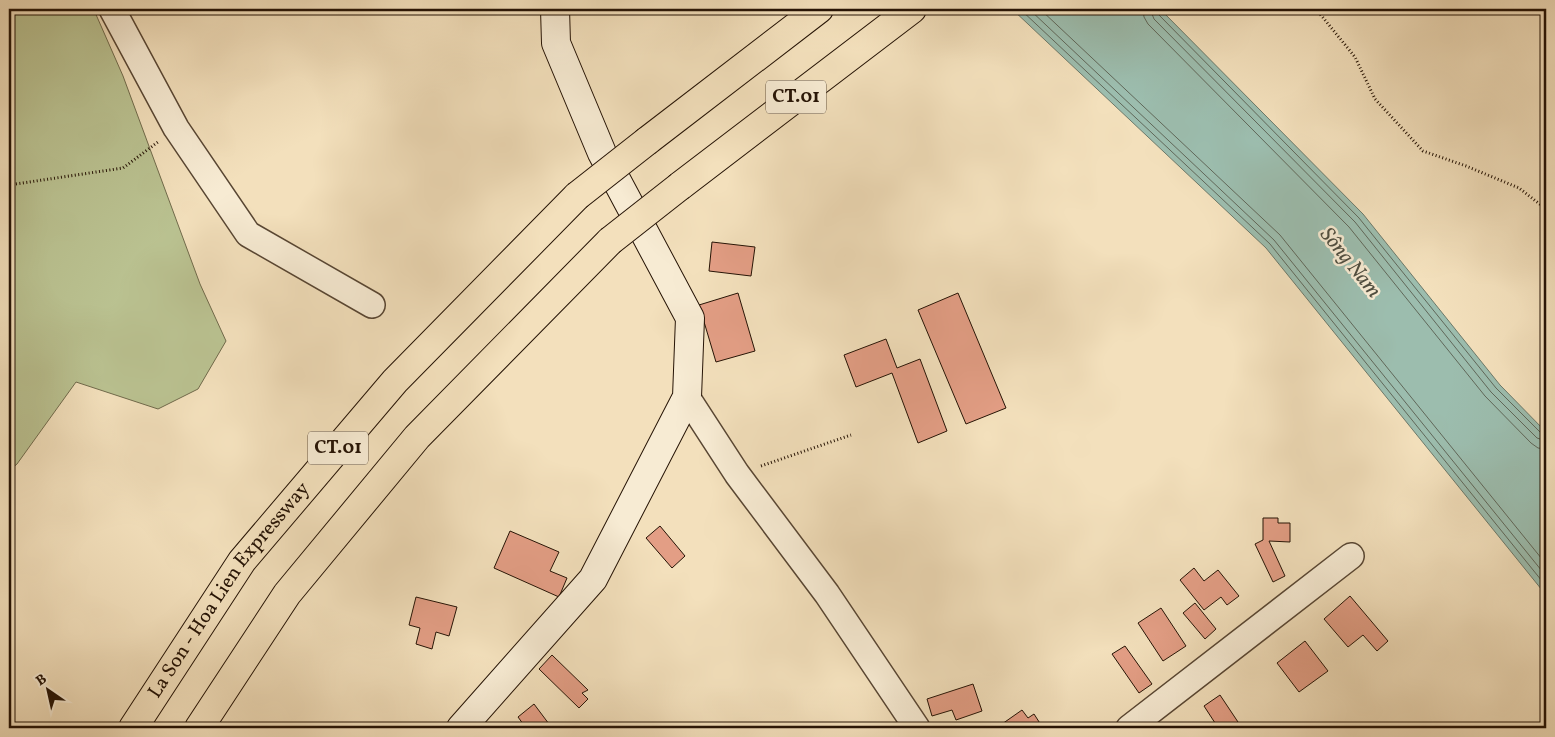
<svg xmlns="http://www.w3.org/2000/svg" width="1555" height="737" font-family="Vollkorn,serif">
  <rect width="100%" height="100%" fill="#f3e0bc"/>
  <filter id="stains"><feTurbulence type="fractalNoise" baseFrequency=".004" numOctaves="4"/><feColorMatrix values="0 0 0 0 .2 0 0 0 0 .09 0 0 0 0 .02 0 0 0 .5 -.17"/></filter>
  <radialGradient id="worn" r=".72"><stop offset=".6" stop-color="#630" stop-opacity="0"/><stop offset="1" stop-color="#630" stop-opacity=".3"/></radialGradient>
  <polygon fill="#bac291" stroke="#706a4b" points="9,9 94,10 123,76 200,284 226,341 198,389 158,409 76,382 17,464 9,471"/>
  <polygon fill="#9cbdae" stroke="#6c796a" points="1012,9 1160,9 1363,214 1500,385 1546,432 1546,595 1266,248"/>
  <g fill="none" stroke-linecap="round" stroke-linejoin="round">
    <g stroke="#60685a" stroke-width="1">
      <polyline points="1020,9 1270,244 1546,586"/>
      <polyline points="1029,9 1274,240 1546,576"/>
      <polyline points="1040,9 1280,235 1546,564"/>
      <polyline points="1143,9 1144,17 1148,24 1349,227 1485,396 1531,443 1538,448 1546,449"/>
      <polyline points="1150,9 1154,19 1355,222 1491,392 1537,438 1546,441"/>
      <polyline points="1156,9 1158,14 1359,218 1496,388 1541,433 1546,435"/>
    </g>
  </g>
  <g fill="#e39e85" stroke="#251305">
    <polygon points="712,242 755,247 751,276 709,271"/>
    <polygon points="738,293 755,351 716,362 699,305"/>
    <polygon points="958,293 1006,408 966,424 918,310"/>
    <polygon points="886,339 897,368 920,359 947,431 918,443 892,373 856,387 844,355"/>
    <polygon points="1263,518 1278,518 1278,523 1290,523 1290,542 1269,541 1285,576 1273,582 1255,544 1263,540"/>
    <polygon points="660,526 685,556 672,568 646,538"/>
    <polygon points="510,531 559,552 550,571 567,578 559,597 494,568"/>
    <polygon points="1194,568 1204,581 1218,570 1239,596 1227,605 1221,597 1204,610 1180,580"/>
    <polygon points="1350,596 1388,641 1377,651 1363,635 1348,647 1324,619"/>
    <polygon points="416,597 457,607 449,636 436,632 432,649 416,644 420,628 409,625"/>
    <polygon points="1195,603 1216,629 1205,639 1183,613"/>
    <polygon points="1161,608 1186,646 1163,661 1138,623"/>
    <polygon points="1305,641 1328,671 1299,692 1277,663"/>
    <polygon points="1125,646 1152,684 1139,693 1112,654"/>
    <polygon points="552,655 588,690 582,693 588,699 579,708 539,669"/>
    <polygon points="973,684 982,711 956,720 952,710 932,716 927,699"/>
    <polygon points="1220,695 1238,722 1229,728 1216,728 1217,726 1204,706"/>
    <polygon points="534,704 552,728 526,728 518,717"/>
    <polygon points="1022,710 1028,718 1034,714 1043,728 1005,728 1002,724"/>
  </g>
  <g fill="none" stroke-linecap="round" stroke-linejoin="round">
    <defs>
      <g id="minor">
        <polyline points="112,9 176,128 248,234 372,305"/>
        <polyline points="687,397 737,474 827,594 917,728"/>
        <polyline points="1129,728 1351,556"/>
      </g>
      <polyline id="secondary" points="461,728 593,579 687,397 690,318 602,153 556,43 555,9"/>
      <g id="motorway">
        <polyline points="647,141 819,9"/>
        <polyline points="680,186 912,9"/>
        <path id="s1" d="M133,728L242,561L395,381L577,196"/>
        <polyline points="199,728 287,594 417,437 610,241"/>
      </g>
    </defs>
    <use href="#minor" stroke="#584633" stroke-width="28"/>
    <use href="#secondary" stroke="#251305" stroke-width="30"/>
    <use href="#motorway" stroke="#251305" stroke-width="30"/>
    <g stroke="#251305" stroke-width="3" stroke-dasharray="1 2.5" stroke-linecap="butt">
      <polyline points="1316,9 1355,57 1375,99 1423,151 1466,166 1519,188 1546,209"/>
      <polyline points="9,185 123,168 158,142"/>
      <polyline points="761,466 851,435"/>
    </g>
    <use href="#minor" stroke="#f7ebd3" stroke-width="25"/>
    <use href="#secondary" stroke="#f7ebd3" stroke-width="28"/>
    <use href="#motorway" stroke="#f3e0bc" stroke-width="28"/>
    <defs>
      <g id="motorway-bridge">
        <polyline points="577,196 647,141"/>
        <polyline points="610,241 680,186"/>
      </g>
    </defs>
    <use href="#motorway-bridge" stroke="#251305" stroke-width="30" stroke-linecap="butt"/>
    <use href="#motorway-bridge" stroke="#f3e0bc" stroke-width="28"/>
  </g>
  <g text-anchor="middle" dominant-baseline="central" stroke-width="5" stroke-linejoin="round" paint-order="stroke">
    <g fill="#f7ebd3" stroke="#645443" stroke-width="1">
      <rect x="766" y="80.5" width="60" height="33" rx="4"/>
      <rect x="308" y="431.5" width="60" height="33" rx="4"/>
    </g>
    <g font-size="19" font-weight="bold" fill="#251305">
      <text x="796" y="97">CT.01</text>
      <text x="338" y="448">CT.01</text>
    </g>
    <g font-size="20" fill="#251305" stroke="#f7ebd3">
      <text stroke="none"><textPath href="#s1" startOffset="168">La Son - Hoa Lien Expressway</textPath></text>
    </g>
    <g font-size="21" font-style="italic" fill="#4f4e40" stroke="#f7ebd3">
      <text transform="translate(1350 263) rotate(51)">Sông Nam</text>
    </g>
  </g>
  <rect width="1555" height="737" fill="none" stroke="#f3e0bc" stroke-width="30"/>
  <rect x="10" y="10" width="1535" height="717" fill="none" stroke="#251305" stroke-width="2.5"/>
  <rect x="15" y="15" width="1525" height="707" fill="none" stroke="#251305"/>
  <g transform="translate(48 690) rotate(326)" stroke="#f7ebd3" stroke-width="4" paint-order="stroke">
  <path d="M0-4L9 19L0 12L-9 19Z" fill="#251305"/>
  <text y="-8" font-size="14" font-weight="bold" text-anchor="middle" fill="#251305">B</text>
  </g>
  <rect width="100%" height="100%" filter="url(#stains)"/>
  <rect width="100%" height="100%" fill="url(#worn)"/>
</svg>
